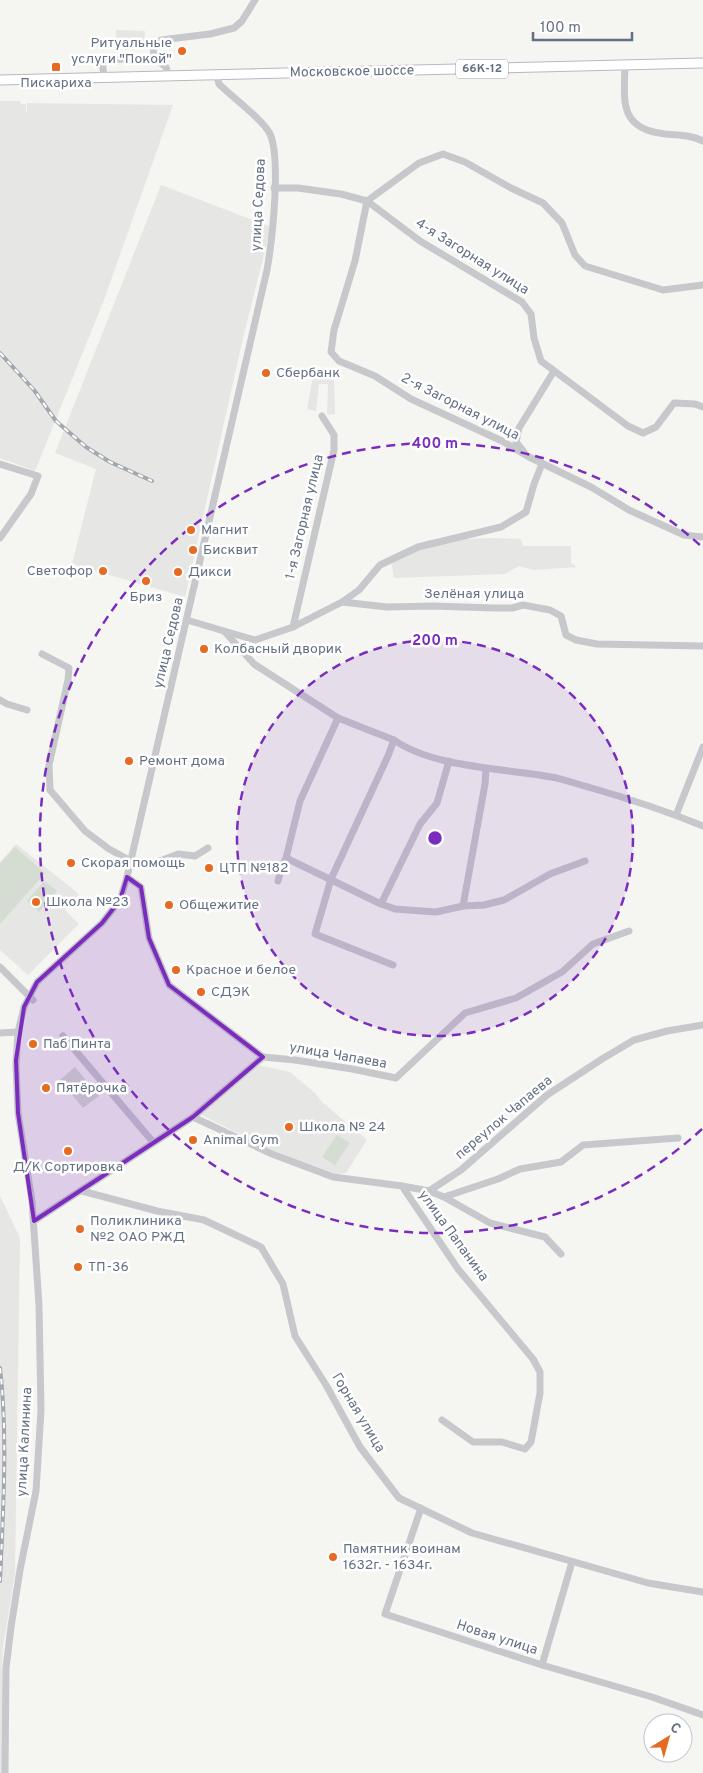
<svg xmlns="http://www.w3.org/2000/svg" width="703" height="1773" font-family="Overpass,sans-serif">
  <rect width="100%" height="100%" fill="#f5f6f2"/>
  <g fill="#e6e6e5">
    <polygon points="116,30 145,31 144,47 116,46"/>
    <polygon points="0,101 20,101 21,104 26,104 26,111 27,111 27,103 173,105 104,300 35,471 0,458"/>
    <polygon points="161,185 271,227 244,334 185,597 72,564 96,469 55,453"/>
    <polygon points="313,377 334,377 335,414 327,415 328,384 319,384 316,411 307,409"/>
    <polygon points="493,538 521,539 523,546 571,546 571,563 577,567 534,570 519,566 505,574 394,578 390,556 411,547 429,540"/>
    <polygon points="16,844 79,894 65,910 79,924 28,975 0,950 0,862"/>
    <polygon points="259,1065 290,1072 315,1093 321,1101 367,1140 346,1173 332,1175 265,1147 200,1114"/>
    <polygon points="0,1196 20,1238 15,1574 3,1647 2,1668 5,1773 0,1773"/>
  </g>
  <g fill="#d5ddd3">
    <polygon points="15,847 45,873 0,924 0,864"/>
    <polygon points="44,881 57,891 39,912 27,901"/>
    <polygon points="75,1067 99,1096 83,1108 60,1080"/>
    <polygon points="337,1135 350,1143 335,1165 322,1157"/>
  </g>
  <g fill="none" stroke-linecap="round" stroke-linejoin="round">
    <defs>
      <polyline id="major" points="0,80 703,63"/>
    </defs>
    <use href="#major" stroke="#b6b9be" stroke-width="11"/>
    <g stroke="#c6c8cc" stroke-width="7">
      <polyline points="154,58 166,67 169,77"/>
      <path d="M625,65C624,102 619,129 665,134C678,135 691,135 703,141"/>
      <polyline points="104,78 102,60 154,58 153,47 161,40 210,34 234,28 242,21 255,0"/>
      <polyline points="274,188 298,188 341,194 367,201 420,241 522,302 531,314 534,338 541,361 628,426 643,433 656,427 674,403 695,404 703,407"/>
      <polyline points="703,285 663,290 585,266 575,255 562,223 543,203 511,188 465,162 443,154 419,163 367,201 355,261 334,330 331,352 339,361 375,376 411,399 502,441 529,457 591,487 629,510 684,535 703,537"/>
      <polyline points="524,452 516,442 519,428 554,371"/>
      <polyline points="0,464 38,476 31,494 0,538"/>
      <polyline points="342,602 359,590 380,565 418,547 501,527 526,512 534,484 542,464"/>
      <path d="M187,620L224,631L254,664L338,718L394,740C434,768 504,768 551,777C564,779 576,784 588,787C627,798 666,811 703,826"/>
      <polyline points="293,627 334,450 334,435 322,416"/>
      <polyline points="224,631 255,640 293,627 342,602 387,607 432,606 494,608 512,608 523,605 550,610 561,616 566,635 576,640 597,644 703,646"/>
      <polyline points="42,654 69,668 68,680 49,765 50,790 85,831 109,849 131,861 143,863 160,861 178,854 195,856 208,848"/>
      <polyline points="0,700 7,704 27,710"/>
      <polyline points="676,815 703,747"/>
      <polyline points="286,858 381,904 395,909 436,912 463,906 484,905 504,900 550,874 585,861"/>
      <polyline points="127,877 141,887 149,938 169,985 263,1057 295,1060 352,1069 396,1078 465,1013 516,998 562,972 593,944 629,931"/>
      <polyline points="278,881 281,869 286,858 300,801 338,718"/>
      <polyline points="381,904 420,824 437,803 449,761"/>
      <polyline points="463,906 485,784 486,769"/>
      <polyline points="393,965 315,934 331,879 388,756 394,740"/>
      <polyline points="0,967 33,1000"/>
      <polyline points="0,1033 18,1032"/>
      <polyline points="63,1036 153,1142"/>
      <polyline points="193,1117 263,1057"/>
      <polyline points="402,1186 429,1191 461,1170 547,1095 602,1059 634,1040 667,1031 703,1025"/>
      <polyline points="82,1191 157,1211 204,1220 261,1247 283,1284 295,1336 326,1385 360,1447 399,1498 472,1533 648,1583 703,1592"/>
      <polyline points="429,1191 444,1197 498,1179 520,1169 561,1162 583,1145 678,1138"/>
      <polyline points="444,1197 490,1223 545,1237 561,1254"/>
      <polyline points="34,1221 193,1117 272,1154 333,1177 402,1186 458,1269 533,1359 540,1372 540,1393 531,1442 525,1449 502,1442 473,1442 442,1420"/>
      <polyline points="421,1508 385,1614 542,1665 652,1697 703,1715"/>
      <polyline points="542,1665 572,1562"/>
      <path d="M5,1773L6,1668L11,1627L20,1570L36,1491L41,1410L39,1305L32,1201L18,1113L16,1065L18,1032L24,1007L37,982L102,923L120,900L127,877L267,270C272,242 282,155 269,132C259,116 233,98 219,84L217,76"/>
    </g>
    <use href="#major" stroke="#fff" stroke-width="9"/>
    <defs>
      <g id="rail">
        <polyline points="0,353 34,390 56,421 86,447 110,462 152,481"/>
        <path d="M0,1368C8,1436 3,1513 0,1581"/>
      </g>
    </defs>
    <use href="#rail" stroke="#a3a8af" stroke-width="4"/>
    <use href="#rail" stroke="#fff" stroke-width="2" stroke-dasharray="5.5" stroke-linecap="butt"/>
  </g>
  <path fill="#7b2cbf" fill-opacity="0.2" stroke="#7b2cbf" stroke-width="4" stroke-linejoin="round" d="M127,877L141,887L149,938L169,985L263,1057L193,1117L34,1221L18,1113L16,1060L24,1007L37,982L102,923L120,900Z"/>
  <circle cx="435" cy="838" r="198" fill="#7b2cbf" fill-opacity=".12"/>
  <g fill="none" stroke="#7b2cbf" stroke-width="2.5" stroke-dasharray="9 6">
    <circle cx="435" cy="838" r="198"/>
    <path d="M702 1129A395 395 0 1 1 702 547"/>
  </g>
  <g fill="#e66a21" stroke="#fff" stroke-width="2">
    <circle cx="182" cy="51" r="5"/>
    <rect x="51" y="62" width="10" height="10" rx="2.5"/>
    <circle cx="266" cy="373" r="5"/>
    <circle cx="191" cy="530" r="5"/>
    <circle cx="193" cy="550" r="5"/>
    <circle cx="103" cy="571" r="5"/>
    <circle cx="178" cy="572" r="5"/>
    <circle cx="146" cy="581" r="5"/>
    <circle cx="204" cy="649" r="5"/>
    <circle cx="129" cy="761" r="5"/>
    <circle cx="71" cy="863" r="5"/>
    <circle cx="209" cy="868" r="5"/>
    <circle cx="36" cy="902" r="5"/>
    <circle cx="169" cy="905" r="5"/>
    <circle cx="176" cy="970" r="5"/>
    <circle cx="201" cy="992" r="5"/>
    <circle cx="33" cy="1044" r="5"/>
    <circle cx="46" cy="1088" r="5"/>
    <circle cx="289" cy="1127" r="5"/>
    <circle cx="193" cy="1140" r="5"/>
    <circle cx="68" cy="1151" r="5"/>
    <circle cx="80" cy="1229" r="5"/>
    <circle cx="78" cy="1267" r="5"/>
    <circle cx="333" cy="1557" r="5"/>
  </g>
  <g text-anchor="middle" dominant-baseline="central" stroke-width="5" stroke-linejoin="round" paint-order="stroke">
    <rect fill="#fff" stroke="#929ca9" stroke-width="1" x="456" y="59.5" width="52" height="19" rx="4"/>
    <g font-size="12" font-weight="bold" fill="#647184">
      <text x="482" y="69">66К-12</text>
    </g>
    <g font-size="14" fill="#647184" stroke="#fff" text-anchor="start">
      <text x="172" y="43" text-anchor="end">Ритуальные<tspan x="172" dy="16">услуги "Покой"</tspan></text>
      <text x="56" y="83" text-anchor="middle">Пискариха</text>
      <text x="276" y="373">Сбербанк</text>
      <text x="201" y="530">Магнит</text>
      <text x="203" y="550">Бисквит</text>
      <text x="93" y="571" text-anchor="end">Светофор</text>
      <text x="188" y="572">Дикси</text>
      <text x="146" y="597" text-anchor="middle">Бриз</text>
      <text x="214" y="649">Колбасный дворик</text>
      <text x="139" y="761">Ремонт дома</text>
      <text x="81" y="863">Скорая помощь</text>
      <text x="219" y="868">ЦТП №182</text>
      <text x="46" y="902">Школа №23</text>
      <text x="179" y="905">Общежитие</text>
      <text x="186" y="970">Красное и белое</text>
      <text x="211" y="992">СДЭК</text>
      <text x="43" y="1044">Паб Пинта</text>
      <text x="56" y="1088">Пятёрочка</text>
      <text x="299" y="1127">Школа № 24</text>
      <text x="203" y="1140">Animal Gym</text>
      <text x="68" y="1167" text-anchor="middle">Д/К Сортировка</text>
      <text x="90" y="1221">Поликлиника<tspan x="90" dy="16">№2 ОАО РЖД</tspan></text>
      <text x="88" y="1267">ТП-36</text>
      <text x="343" y="1549">Памятник воинам<tspan x="343" dy="16">1632г. - 1634г.</tspan></text>
    </g>
    <g font-size="14" fill="#647184" stroke="#fff">
      <text transform="translate(352 72) rotate(-1)">Московское шоссе</text>
      <text transform="translate(259 205) rotate(-87)">улица Седова</text>
      <text transform="translate(472 257) rotate(32)">4-я Загорная улица</text>
      <text transform="translate(460 407) rotate(27)">2-я Загорная улица</text>
      <text transform="translate(305 517) rotate(-77)">1-я Загорная улица</text>
      <text x="474" y="594">Зелёная улица</text>
      <text transform="translate(169 643) rotate(-77)">улица Седова</text>
      <text transform="translate(338 1056) rotate(10)">улица Чапаева</text>
      <text transform="translate(504 1118) rotate(-40)">переулок Чапаева</text>
      <text transform="translate(453 1236) rotate(54)">улица Папанина</text>
      <text transform="translate(358 1413) rotate(59)">Горная улица</text>
      <text transform="translate(25 1442) rotate(-87)">улица Калинина</text>
      <text transform="translate(497 1638) rotate(18)">Новая улица</text>
    </g>
  </g>
  <circle cx="435" cy="838" r="8" fill="#7b2cbf" stroke="#fff" stroke-width="2.5"/>
  <g font-size="15" text-anchor="middle" font-weight="bold" fill="#7b2cbf" stroke="#fff" stroke-width="5" stroke-linejoin="round" paint-order="stroke">
    <text x="435" y="448">400 m</text>
    <text x="435" y="645">200 m</text>
  </g>
  <g transform="translate(668 1738) rotate(37)"><circle r="24" fill="#ffffff" stroke="#c1c6ce"/>
  <path d="M0-4L9 19L0 12L-9 19Z" fill="#e66a21"/>
  <text y="-8" font-size="14" font-weight="bold" text-anchor="middle" fill="#647184">С</text>
  </g>
  <path d="M533 32v8h99v-8" fill="none" stroke="#647184" stroke-width="2.5"/>
  <text x="540" y="32" font-size="15" fill="#647184" stroke="#ffffff" stroke-width="4" paint-order="stroke">100 m</text>
</svg>
